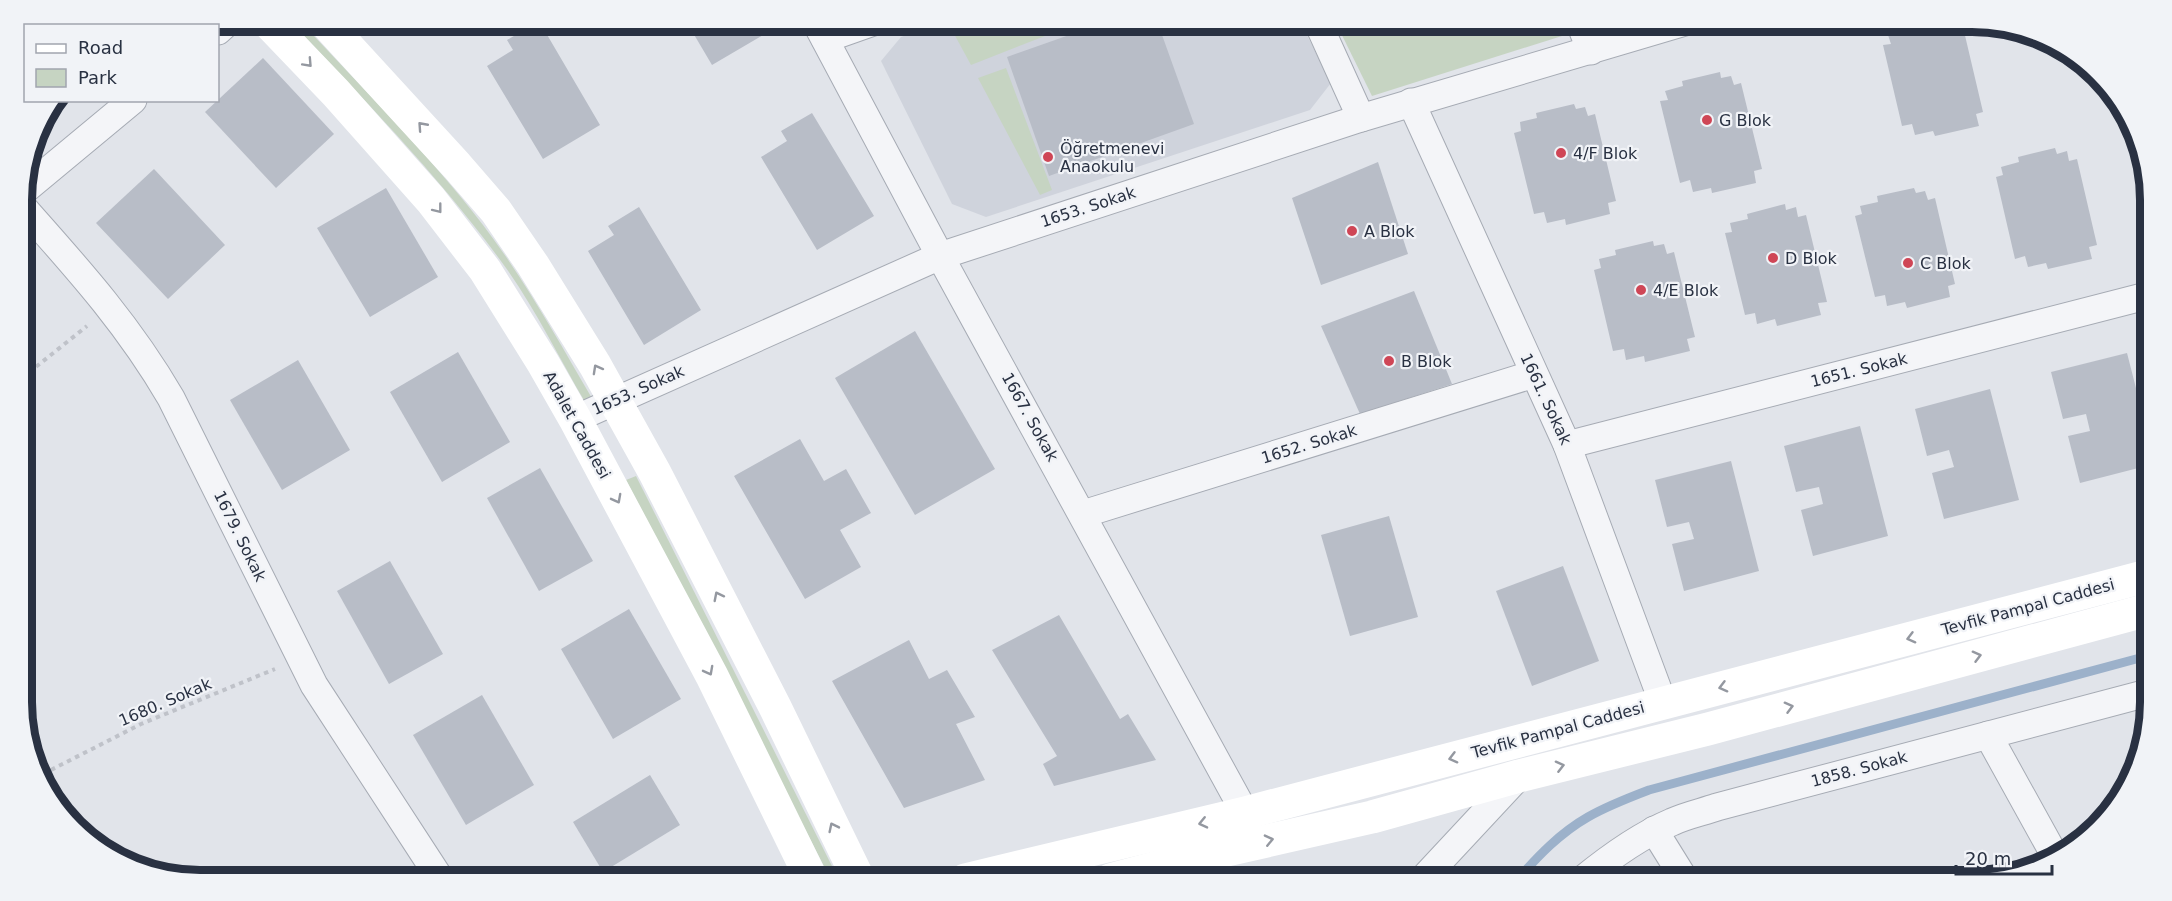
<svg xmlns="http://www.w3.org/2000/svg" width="2172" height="901" font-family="'DejaVu Sans',sans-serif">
  <rect width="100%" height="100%" fill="#e1e4ea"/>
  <polygon fill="#cfd3dc" points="945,21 1300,21 1331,83 1310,110 986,217 952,204 881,61 901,37"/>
  <g fill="#c6d4c2">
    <path d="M290,21H300C362,88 428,153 483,225C525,280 558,340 593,400L585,402C559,358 536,310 506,268C442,179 365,101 290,21Z"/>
    <polygon points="947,21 1040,21 1045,36 971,65"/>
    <polygon points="1335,21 1556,21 1562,36 1372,96"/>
    <polygon points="1006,68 1052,190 1040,195 978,78"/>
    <polygon points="636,476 836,874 829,876 626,480"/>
  </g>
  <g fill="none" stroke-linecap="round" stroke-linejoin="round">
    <path stroke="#9cb1ca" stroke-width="9" d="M1517,880C1538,856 1560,833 1588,817C1607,806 1628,798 1649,790L2151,655"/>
  </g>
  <g fill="#b8bdc7">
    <polygon points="539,21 600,125 543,159 487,66 513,50 507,40"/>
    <polygon points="686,21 764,21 770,31 712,65"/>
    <polygon points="1109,21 1157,21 1194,124 1049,176 1007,57"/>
    <polygon points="1923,21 1954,21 1956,29 1963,27 1983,112 1976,114 1979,126 1935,136 1933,131 1915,135 1912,124 1902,126 1883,45 1891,44 1888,35 1906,31 1904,25"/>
    <polygon points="263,58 334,134 276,188 205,112"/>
    <polygon points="1720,72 1721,78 1731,76 1734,85 1741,83 1762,169 1754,171 1756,183 1712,193 1711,188 1693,192 1690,180 1680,183 1660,101 1668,100 1665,91 1683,86 1682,81"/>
    <polygon points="1574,104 1576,109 1585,107 1588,116 1595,114 1616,201 1608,203 1610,214 1566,225 1565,219 1547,223 1544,212 1534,214 1514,133 1521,131 1520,122 1537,118 1536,113"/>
    <polygon points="812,113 874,216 817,250 761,157 787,141 781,131"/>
    <polygon points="2055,148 2057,154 2067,151 2069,161 2077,159 2097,245 2089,247 2092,259 2048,269 2046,263 2028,267 2025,256 2015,259 1996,177 2003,175 2001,167 2019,162 2018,157"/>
    <polygon points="1378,162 1408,254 1321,285 1292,198"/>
    <polygon points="154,169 225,245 168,299 96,223"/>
    <polygon points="386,188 438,277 370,317 317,228"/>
    <polygon points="1914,188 1916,193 1925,191 1928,200 1935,198 1955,284 1948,286 1950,297 1907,308 1905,302 1887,306 1885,295 1875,297 1855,216 1862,214 1860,206 1878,202 1877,196"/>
    <polygon points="1785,204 1786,210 1796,207 1798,217 1806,215 1827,302 1818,303 1821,315 1777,326 1775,319 1757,324 1755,313 1745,315 1725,233 1732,232 1730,223 1748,219 1747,214"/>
    <polygon points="639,207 701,310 644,345 588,251 614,235 608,226"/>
    <polygon points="1653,241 1654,246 1664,244 1667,254 1674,252 1695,337 1687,339 1690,351 1645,362 1644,356 1626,360 1624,349 1613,351 1594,270 1601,268 1599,259 1616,255 1615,250"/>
    <polygon points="1414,291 1452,384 1360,414 1321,326"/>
    <polygon points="915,331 995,469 915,515 835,378"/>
    <polygon points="458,352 510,442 442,482 390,392"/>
    <polygon points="2127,353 2150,443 2150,465 2080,483 2068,436 2090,431 2086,414 2063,419 2051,372"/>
    <polygon points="298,360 350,450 282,490 230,400"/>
    <polygon points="1990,389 2019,500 1944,519 1932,473 1954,467 1949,450 1927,456 1915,409"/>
    <polygon points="1860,426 1888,536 1813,556 1801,510 1823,504 1819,487 1796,492 1784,446"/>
    <polygon points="800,439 824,481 846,469 871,513 840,530 861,567 805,599 734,476"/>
    <polygon points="1731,461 1759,571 1684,591 1672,544 1694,539 1689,522 1667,527 1655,480"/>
    <polygon points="540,468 593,561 539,591 487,498"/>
    <polygon points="1389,516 1418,617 1350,636 1321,535"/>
    <polygon points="390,561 443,654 389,684 337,591"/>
    <polygon points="1563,566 1599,661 1532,686 1496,591"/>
    <polygon points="629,609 681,699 613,739 561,649"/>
    <polygon points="1059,615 1120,719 1128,714 1156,760 1054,786 1043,764 1057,756 992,650"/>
    <polygon points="909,640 929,679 947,670 975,717 956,724 985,780 904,808 832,681"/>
    <polygon points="482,695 534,785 466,825 413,735"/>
    <polygon points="650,775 680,825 603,872 573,822"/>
  </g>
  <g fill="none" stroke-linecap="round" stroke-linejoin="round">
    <defs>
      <g id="street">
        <polyline points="815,21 940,256 1245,813"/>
        <polyline points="1317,21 1361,118"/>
        <polyline points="1579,21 1591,51"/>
        <polyline points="218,31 229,21"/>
        <polyline points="825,39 876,21"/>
        <polyline points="1411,102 1567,445 1663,703"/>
        <polyline points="21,193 133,100"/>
        <path d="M21,205C77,268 128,324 171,398L314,685L441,880"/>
        <polyline points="575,419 940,256 1361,118 1688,21"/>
        <polyline points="1567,445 2150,295"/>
        <polyline points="1083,514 1534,374"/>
        <polyline points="1988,735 2055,856"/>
        <polyline points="1654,830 1685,880"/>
        <polyline points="1196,857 1205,880"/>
        <polyline points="1422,880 1519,776"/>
        <path d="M1582,880C1610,857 1639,836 1672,822C1687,815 1703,812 1717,807L2151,692"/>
      </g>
    </defs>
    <use href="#street" stroke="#a6abb4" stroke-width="29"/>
    <g stroke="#bfc2c9" stroke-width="4" stroke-dasharray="4.5 4.5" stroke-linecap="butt">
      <polyline points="22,378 87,326"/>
      <polyline points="43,774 141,724 275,669"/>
    </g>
    <use href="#street" stroke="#f4f5f8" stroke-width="27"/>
    <g stroke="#fff" stroke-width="33">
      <polyline points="267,21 336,93 431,200 485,270 543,363 575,419 712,676 812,880"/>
      <polyline points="324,21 457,166 496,211 533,265 595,365 655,473 775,707 859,880"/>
      <polyline points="965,880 1245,813 2151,575"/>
      <polyline points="1110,880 1196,857 1372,817 1519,776 1708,729 2151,609"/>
    </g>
  </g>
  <defs><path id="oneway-chevron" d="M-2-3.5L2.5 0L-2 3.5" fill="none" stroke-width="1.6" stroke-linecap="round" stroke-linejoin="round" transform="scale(1.5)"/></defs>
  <g stroke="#9498a0">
    <use href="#oneway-chevron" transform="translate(308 63) rotate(47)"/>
    <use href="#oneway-chevron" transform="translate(422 126) rotate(-132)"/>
    <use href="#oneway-chevron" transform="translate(438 209) rotate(52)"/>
    <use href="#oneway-chevron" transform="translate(597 369) rotate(-119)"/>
    <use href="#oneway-chevron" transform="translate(617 499) rotate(62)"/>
    <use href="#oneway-chevron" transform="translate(718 596) rotate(-117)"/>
    <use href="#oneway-chevron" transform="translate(1911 638) rotate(165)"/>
    <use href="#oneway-chevron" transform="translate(1977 656) rotate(-15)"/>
    <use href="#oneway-chevron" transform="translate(709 671) rotate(62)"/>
    <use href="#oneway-chevron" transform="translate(1723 687) rotate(165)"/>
    <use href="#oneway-chevron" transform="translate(1789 707) rotate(-15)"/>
    <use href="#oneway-chevron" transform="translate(1453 758) rotate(165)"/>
    <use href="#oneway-chevron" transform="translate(1560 766) rotate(-14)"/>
    <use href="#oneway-chevron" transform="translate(1203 823) rotate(167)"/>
    <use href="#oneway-chevron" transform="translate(833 827) rotate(-116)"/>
    <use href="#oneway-chevron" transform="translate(1269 840) rotate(-13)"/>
  </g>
  <g fill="#cf4656" stroke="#f1f3f7" stroke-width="2">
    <circle cx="1707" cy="120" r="6"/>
    <circle cx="1561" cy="153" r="6"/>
    <circle cx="1048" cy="157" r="6"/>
    <circle cx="1352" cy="231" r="6"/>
    <circle cx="1773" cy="258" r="6"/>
    <circle cx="1908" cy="263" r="6"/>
    <circle cx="1641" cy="290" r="6"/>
    <circle cx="1389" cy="361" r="6"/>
  </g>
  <g text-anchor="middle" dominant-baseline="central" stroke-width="4.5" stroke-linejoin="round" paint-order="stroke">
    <g font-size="16" fill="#293142" stroke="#f1f3f7" text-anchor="start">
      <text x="1719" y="120">G Blok</text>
      <text x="1060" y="148">Öğretmenevi<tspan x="1060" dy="18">Anaokulu</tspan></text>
      <text x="1573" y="153">4/F Blok</text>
      <text x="1364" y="231">A Blok</text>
      <text x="1785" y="258">D Blok</text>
      <text x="1920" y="263">C Blok</text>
      <text x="1653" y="290">4/E Blok</text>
      <text x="1401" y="361">B Blok</text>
    </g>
    <g font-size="16" fill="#293142" stroke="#f1f3f7">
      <text transform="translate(1088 207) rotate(-18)">1653. Sokak</text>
      <text transform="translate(1859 370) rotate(-14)">1651. Sokak</text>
      <text transform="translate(638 390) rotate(-24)">1653. Sokak</text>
      <text transform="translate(1546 399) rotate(65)">1661. Sokak</text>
      <text transform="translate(1030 417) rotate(61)">1667. Sokak</text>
      <text transform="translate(577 425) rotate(61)">Adalet Caddesi</text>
      <text transform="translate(1309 444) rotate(-17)">1652. Sokak</text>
      <text transform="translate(240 536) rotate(64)">1679. Sokak</text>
      <text transform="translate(2028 607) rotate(-15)">Tevfik Pampal Caddesi</text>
      <text transform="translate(165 702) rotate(-23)">1680. Sokak</text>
      <text transform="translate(1558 730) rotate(-15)">Tevfik Pampal Caddesi</text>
      <text transform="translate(1859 769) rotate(-15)">1858. Sokak</text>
    </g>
  </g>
  <path d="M0 0H2172V901H0ZM200 32H1972A168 168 0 0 1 2140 200V702A168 168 0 0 1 1972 870H200A168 168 0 0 1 32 702V200A168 168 0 0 1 200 32Z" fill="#f1f3f7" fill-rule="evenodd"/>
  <path fill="none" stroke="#293142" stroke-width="8" d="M200 32H1972A168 168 0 0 1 2140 200V702A168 168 0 0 1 1972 870H200A168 168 0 0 1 32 702V200A168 168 0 0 1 200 32Z"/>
  <rect x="24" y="24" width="195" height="78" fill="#f1f3f7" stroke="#a1a5af" stroke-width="1.5"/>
  <rect x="36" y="44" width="30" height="9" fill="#ffffff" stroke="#a1a5af" stroke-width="1.5"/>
  <text x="78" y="54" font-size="18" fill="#293142">Road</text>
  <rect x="36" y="69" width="30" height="18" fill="#c6d4c2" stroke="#a1a5af" stroke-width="1.5"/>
  <text x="78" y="84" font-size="18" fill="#293142">Park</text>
  <path d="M1956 865v9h96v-9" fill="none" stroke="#293142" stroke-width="3"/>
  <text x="1965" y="865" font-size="18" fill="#293142" stroke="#f1f3f7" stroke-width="4.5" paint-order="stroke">20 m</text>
</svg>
